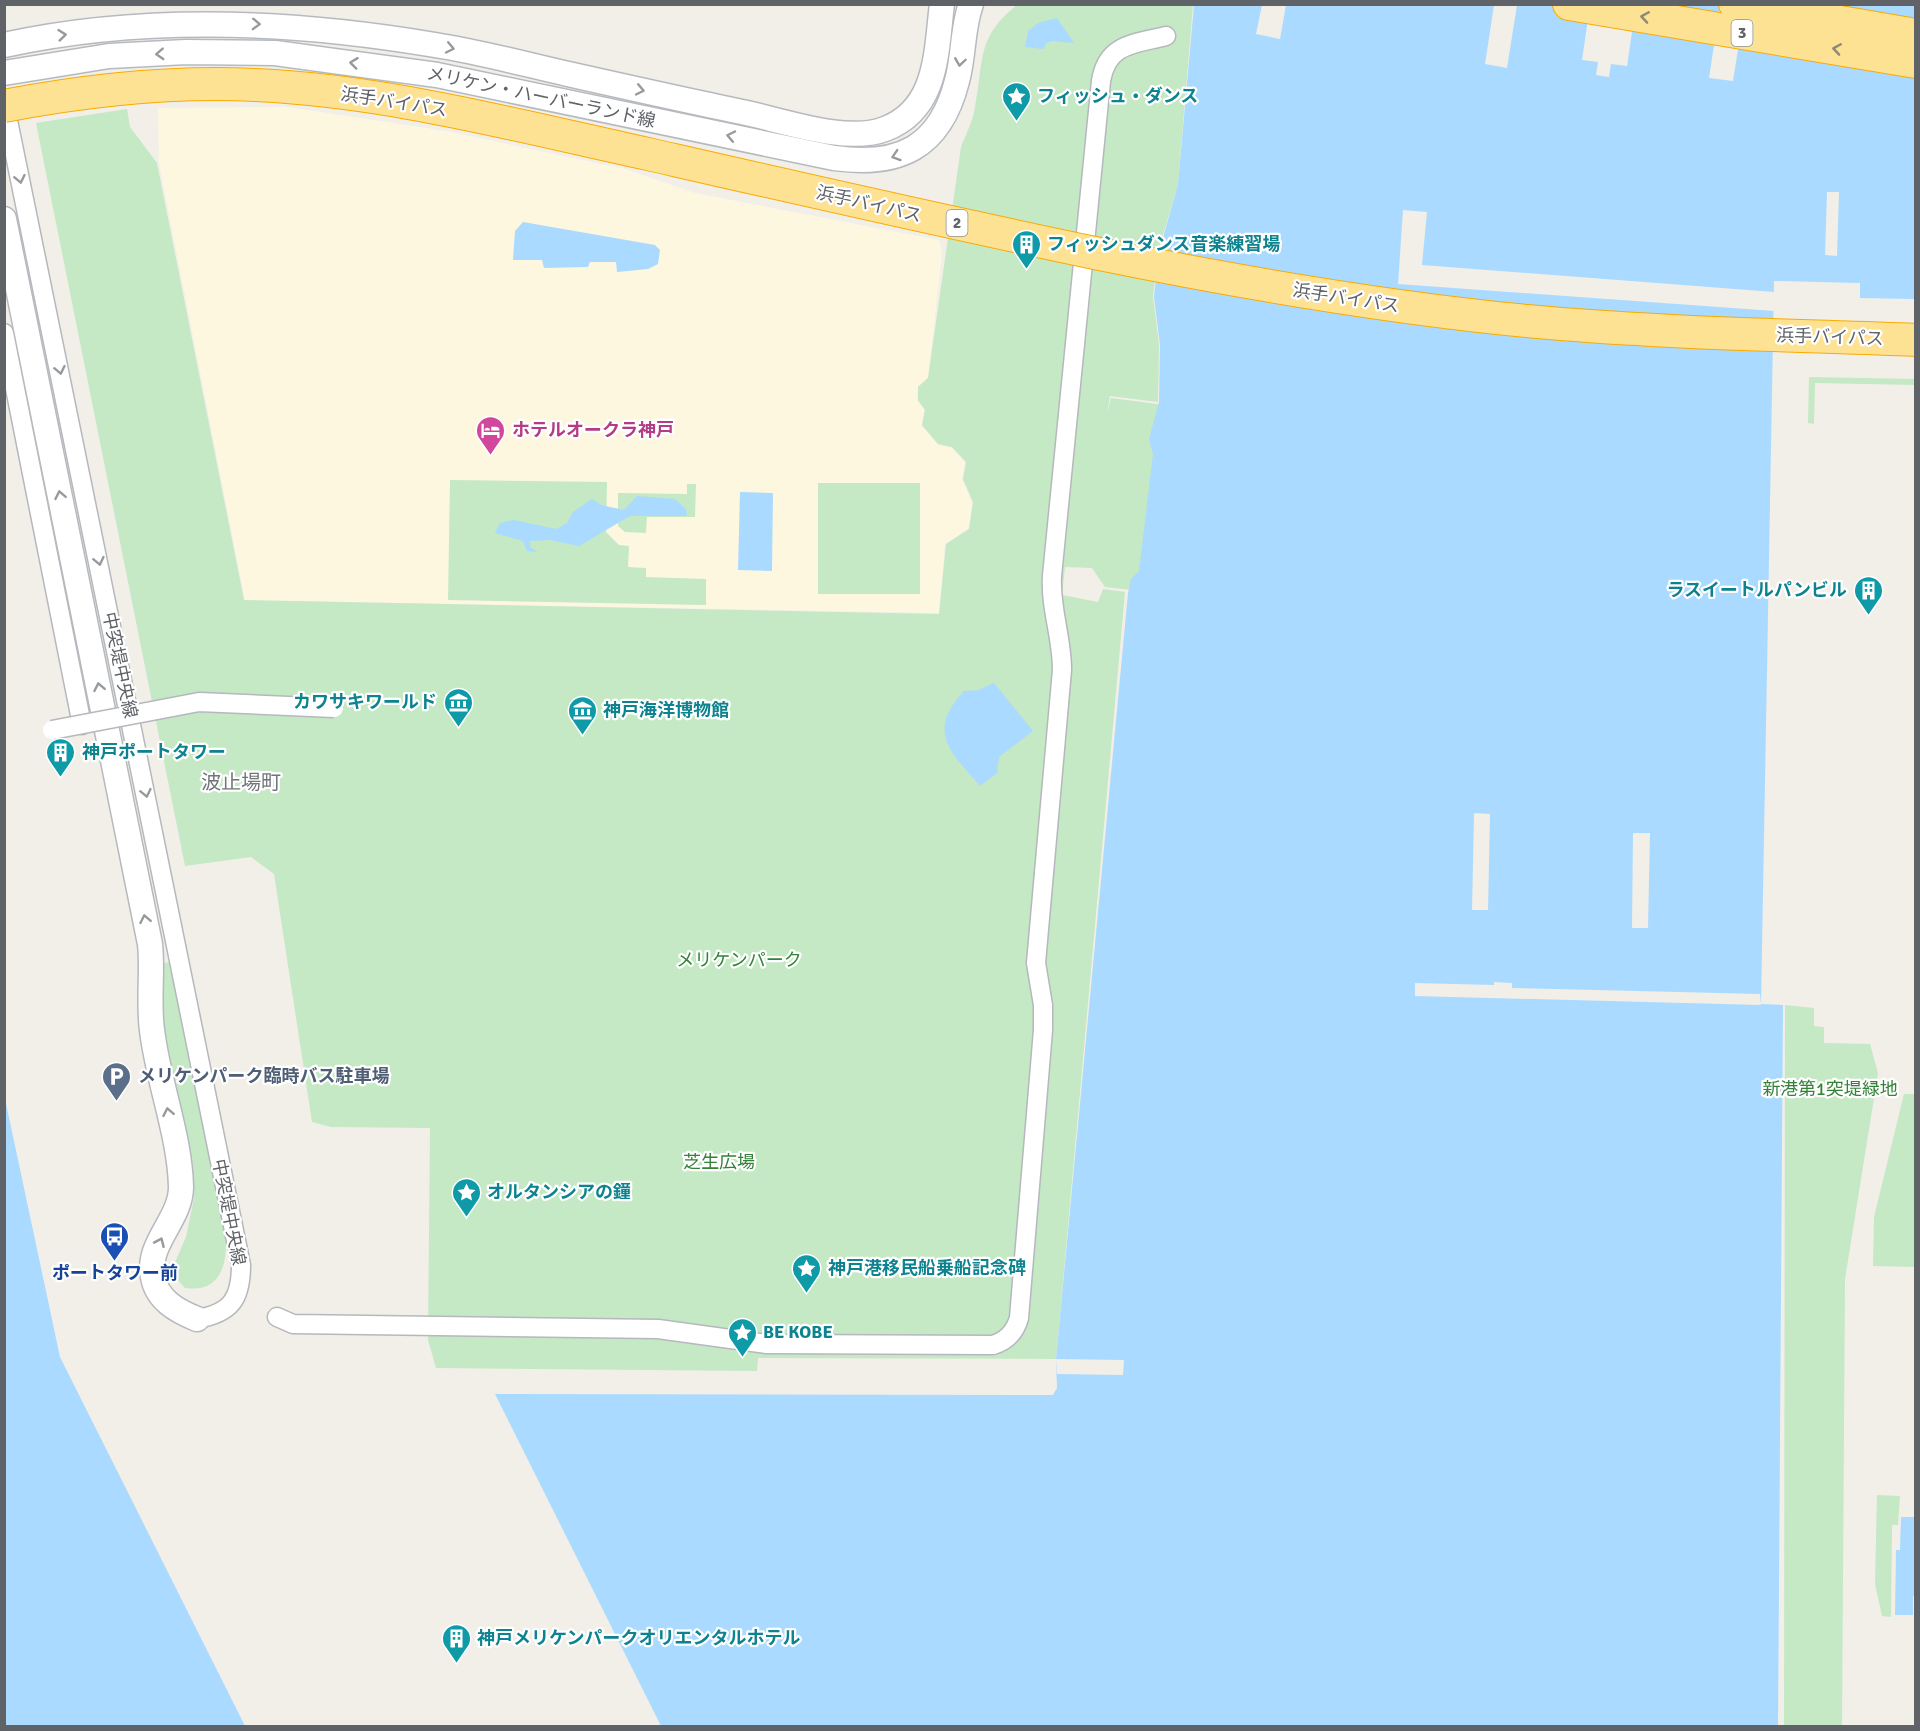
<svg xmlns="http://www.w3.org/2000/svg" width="1920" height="1731" font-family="Signika,'Noto Sans JP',sans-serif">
  <rect width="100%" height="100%" fill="#f1efe8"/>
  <polygon fill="#fef7e0" points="287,107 446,131 625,169 695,193 939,240 942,253 928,378 918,386 917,401 924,410 922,426 938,445 952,448 965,462 962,479 972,503 969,528 945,544 939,613 245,600 159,163 158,108"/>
  <g fill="#c5e8c5">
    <path d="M1017,5H1193L1178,184L1158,252L1153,297L1159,344L1158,402L1110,396L1107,414L1111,398L1172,406L1150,592L1105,587L1092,568L1065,567L1062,595L1098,602L1103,589L1125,592L1056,1359L758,1358L757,1371L436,1368L428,1340L430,1128L331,1127L312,1122L274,874L251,857L185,866L36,123L127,109L130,127L157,163L244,600L939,614L946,544L969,529L973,502L963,479L966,462L952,447L938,444L922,425L925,410L918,400V387L928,378L961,147C966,134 973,121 975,107C984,61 976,37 1017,5Z"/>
    <polygon points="1809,377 1915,379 1915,385 1815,383 1814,424 1808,423"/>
    <polygon points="450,480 607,482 606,532 619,545 629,546 628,567 646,568 646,577 706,579 706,605 448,600"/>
    <rect x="818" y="483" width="102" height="111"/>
    <polygon points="687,484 696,484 695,517 647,517 646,533 625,532 618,526 618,493 687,494"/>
    <path d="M170,962L226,1238C227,1267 219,1293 185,1288L176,1278L173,1267L186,1237L194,1198L160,1025L163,963Z"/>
    <polygon points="1785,1005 1814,1008 1814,1026 1824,1027 1824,1043 1870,1044 1878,1073 1845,1279 1842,1726 1784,1726"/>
    <polygon points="1904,1094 1915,1094 1915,1267 1873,1266 1874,1217"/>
    <polygon points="1877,1495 1900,1496 1898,1525 1892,1525 1891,1617 1882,1616 1875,1584"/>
  </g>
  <g fill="#aadaff">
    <polygon points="1194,5 1915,5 1915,299 1860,298 1860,283 1774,281 1761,1004 1783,1005 1778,1726 661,1726 495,1394 1053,1395 1057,1388 1056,1359 1128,593 1131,579 1139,571 1153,454 1149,439 1159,402 1160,345 1154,297 1159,252 1178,184"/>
    <polygon points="1057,18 1074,43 1052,41 1046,43 1044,49 1025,47 1028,31 1038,23"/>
    <polygon points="523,222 655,245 660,250 658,264 648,269 617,272 616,262 590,262 588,267 544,268 542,260 513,260 515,231"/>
    <polygon points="740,492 773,493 772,571 738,570"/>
    <polygon points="637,496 675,499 686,509 687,516 630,516 579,546 550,540 530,541 530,547 538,552 527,551 523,541 495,533 500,523 514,520 556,529 567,523 573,512 592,499 601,505 624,510"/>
    <path d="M994,683L1033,731L999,757L997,773L980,786C950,751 926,732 964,691L978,690Z"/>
    <polygon points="4,1094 60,1357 245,1726 5,1726"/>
    <polygon points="1901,1517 1915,1517 1915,1523 1916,1595 1913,1596 1913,1615 1895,1615 1896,1550 1900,1550"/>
  </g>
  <g fill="#f1efe8">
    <polygon points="1262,5 1286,5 1280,39 1256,34"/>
    <polygon points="1494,5 1517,5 1507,68 1485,64"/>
    <polygon points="1590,5 1636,5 1627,66 1611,64 1609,77 1596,75 1598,62 1582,60"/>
    <polygon points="1720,5 1745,5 1733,81 1709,78"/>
    <polygon points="1827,192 1839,192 1837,256 1825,255"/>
    <polygon points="1403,210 1427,212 1422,265 1774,292 1774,311 1398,284"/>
    <polygon points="1474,813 1490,814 1488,910 1472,910"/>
    <polygon points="1633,833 1650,833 1648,928 1632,928"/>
    <polygon points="1494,982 1512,983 1512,988 1760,994 1761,1005 1415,996 1415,983 1494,985"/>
    <polygon points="1056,1359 1124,1360 1123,1375 1057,1374"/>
  </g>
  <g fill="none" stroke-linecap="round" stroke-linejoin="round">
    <defs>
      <g id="street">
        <path d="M4,101L241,1265C241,1299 231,1313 197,1319"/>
        <polyline points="4,333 82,725"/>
        <path d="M277,1317L293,1324L658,1329L767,1344L993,1345C1007,1341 1015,1332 1019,1318L1043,1030V1005L1036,963L1062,670C1062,637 1050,608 1052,576L1101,81C1107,43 1135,44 1166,36"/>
      </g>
      <g id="secondary">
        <path d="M4,45C146,14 293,21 435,45C480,52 524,64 568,74C626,87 684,100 742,112C781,120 847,144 885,129C938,109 936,52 942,4"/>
        <path d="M4,73L109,56L186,52L275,53L437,75L834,158C899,167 940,148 957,81C964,56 962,29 971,4"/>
        <path d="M4,219L150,944C153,972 148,1002 152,1030C158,1082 180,1136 181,1187C181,1220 146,1243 153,1277C157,1300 177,1311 197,1319"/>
      </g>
      <g id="highway">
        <polyline points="1569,4 1916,62"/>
        <polyline points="1735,4 1916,35"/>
      </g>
    </defs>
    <use href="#street" stroke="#b5b8bc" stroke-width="21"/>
    <use href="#secondary" stroke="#b6babf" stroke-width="27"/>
    <use href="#highway" stroke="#f9ab00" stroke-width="34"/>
    <use href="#street" stroke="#fff" stroke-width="18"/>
    <use href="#secondary" stroke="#fff" stroke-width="24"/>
    <use href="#highway" stroke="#fde293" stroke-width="32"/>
    <defs>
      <polyline id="street-bridge" points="52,730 199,702 334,708"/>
      <path id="highway-bridge" d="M4,106C88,90 171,81 256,85C388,91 519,126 648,154C797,188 945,222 1095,253C1237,282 1382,307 1527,321C1656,333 1786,335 1916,340"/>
    </defs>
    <use href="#street-bridge" stroke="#b5b8bc" stroke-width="21" stroke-linecap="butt"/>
    <use href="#highway-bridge" stroke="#f9ab00" stroke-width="34" stroke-linecap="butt"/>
    <use href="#street-bridge" stroke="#fff" stroke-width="18"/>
    <use href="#highway-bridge" stroke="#fde293" stroke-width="32"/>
  </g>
  <defs><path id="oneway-chevron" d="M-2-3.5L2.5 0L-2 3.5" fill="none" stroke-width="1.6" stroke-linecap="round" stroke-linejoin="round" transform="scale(1.5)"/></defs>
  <g stroke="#8e8975">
    <use href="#oneway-chevron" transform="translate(1645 17) rotate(-171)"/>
    <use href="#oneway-chevron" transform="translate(1837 49) rotate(-171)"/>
  </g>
  <g stroke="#979a9d">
    <use href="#oneway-chevron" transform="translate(256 24) rotate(2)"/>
    <use href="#oneway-chevron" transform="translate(62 35) rotate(-6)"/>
    <use href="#oneway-chevron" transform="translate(450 48) rotate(12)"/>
    <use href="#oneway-chevron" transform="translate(160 54) rotate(177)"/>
    <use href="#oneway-chevron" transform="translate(960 62) rotate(98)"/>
    <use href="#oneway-chevron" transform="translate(354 63) rotate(-173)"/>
    <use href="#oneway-chevron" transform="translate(640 90) rotate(12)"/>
    <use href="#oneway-chevron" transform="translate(731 136) rotate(-168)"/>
    <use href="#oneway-chevron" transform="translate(896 156) rotate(162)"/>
    <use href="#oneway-chevron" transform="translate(20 179) rotate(78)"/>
    <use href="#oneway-chevron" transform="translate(60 370) rotate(78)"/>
    <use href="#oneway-chevron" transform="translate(60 495) rotate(-101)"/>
    <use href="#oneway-chevron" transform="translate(99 561) rotate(78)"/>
    <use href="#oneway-chevron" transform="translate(99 687) rotate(-101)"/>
    <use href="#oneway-chevron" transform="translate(146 793) rotate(78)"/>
    <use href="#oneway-chevron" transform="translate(145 919) rotate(-101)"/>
    <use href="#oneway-chevron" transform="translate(168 1112) rotate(-101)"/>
    <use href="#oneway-chevron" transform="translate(160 1242) rotate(-66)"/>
  </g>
  <defs>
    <symbol id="sight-pin" viewBox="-11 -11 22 30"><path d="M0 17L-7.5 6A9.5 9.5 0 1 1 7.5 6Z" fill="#0f9aa8" stroke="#fff"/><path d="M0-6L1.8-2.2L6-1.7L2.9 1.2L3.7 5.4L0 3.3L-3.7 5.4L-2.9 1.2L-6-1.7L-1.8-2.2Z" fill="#fff"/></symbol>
    <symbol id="building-pin" viewBox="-11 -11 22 30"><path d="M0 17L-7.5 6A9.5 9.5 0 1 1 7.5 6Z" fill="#0f9aa8" stroke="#fff"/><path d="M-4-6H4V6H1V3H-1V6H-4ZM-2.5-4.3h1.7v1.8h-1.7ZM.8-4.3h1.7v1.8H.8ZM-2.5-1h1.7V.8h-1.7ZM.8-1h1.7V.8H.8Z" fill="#fff"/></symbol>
    <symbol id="hotel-pin" viewBox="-11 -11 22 30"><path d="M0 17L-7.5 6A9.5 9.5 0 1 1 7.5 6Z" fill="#d1479c" stroke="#fff"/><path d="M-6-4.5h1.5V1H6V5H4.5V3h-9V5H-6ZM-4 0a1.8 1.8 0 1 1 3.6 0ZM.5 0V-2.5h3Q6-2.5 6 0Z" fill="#fff"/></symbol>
    <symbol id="museum-pin" viewBox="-11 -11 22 30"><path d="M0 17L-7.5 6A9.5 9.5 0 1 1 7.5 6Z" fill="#0f9aa8" stroke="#fff"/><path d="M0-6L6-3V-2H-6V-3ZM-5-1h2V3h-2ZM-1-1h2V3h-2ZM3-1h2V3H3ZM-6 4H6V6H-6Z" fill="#fff"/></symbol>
    <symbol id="parking-pin" viewBox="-11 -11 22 30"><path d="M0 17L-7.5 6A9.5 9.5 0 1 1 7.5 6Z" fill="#5c6f8a" stroke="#fff"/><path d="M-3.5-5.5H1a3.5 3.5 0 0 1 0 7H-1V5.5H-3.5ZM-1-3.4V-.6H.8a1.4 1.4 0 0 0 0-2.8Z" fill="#fff"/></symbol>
    <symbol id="bus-pin" viewBox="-11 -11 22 30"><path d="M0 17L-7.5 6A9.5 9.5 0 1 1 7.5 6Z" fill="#1a4fb4" stroke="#fff"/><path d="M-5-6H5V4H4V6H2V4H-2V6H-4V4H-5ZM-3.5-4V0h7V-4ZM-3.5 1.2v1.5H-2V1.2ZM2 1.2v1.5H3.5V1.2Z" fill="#fff"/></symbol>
  </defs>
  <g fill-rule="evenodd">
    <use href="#sight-pin" x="1000" y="80" width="33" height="45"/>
    <use href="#building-pin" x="1010" y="228" width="33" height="45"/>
    <use href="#hotel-pin" x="474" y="414" width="33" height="45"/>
    <use href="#building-pin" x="1852" y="574" width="33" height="45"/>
    <use href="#museum-pin" x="442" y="686" width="33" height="45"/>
    <use href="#museum-pin" x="566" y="694" width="33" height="45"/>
    <use href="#building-pin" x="44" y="736" width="33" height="45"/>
    <use href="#parking-pin" x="100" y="1060" width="33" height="45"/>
    <use href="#sight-pin" x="450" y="1176" width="33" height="45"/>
    <use href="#bus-pin" x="98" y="1220" width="33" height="45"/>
    <use href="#sight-pin" x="790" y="1252" width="33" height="45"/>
    <use href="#sight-pin" x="726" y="1316" width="33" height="45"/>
    <use href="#building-pin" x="440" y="1622" width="33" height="45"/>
  </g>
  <g text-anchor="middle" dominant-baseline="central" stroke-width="4.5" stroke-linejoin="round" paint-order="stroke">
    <g fill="#fff" stroke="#8f9295" stroke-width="1.5">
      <rect x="1731.5" y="20" width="21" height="26" rx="4.5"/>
      <rect x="946.5" y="210" width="21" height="26" rx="4.5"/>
    </g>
    <g font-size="16" font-weight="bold" fill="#5f6368">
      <text x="1742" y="33">3</text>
      <text x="957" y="223">2</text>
    </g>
    <g font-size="18" font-weight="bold" fill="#0d838f" stroke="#fff" text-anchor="start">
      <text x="1037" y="96">フィッシュ・ダンス</text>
      <text x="1047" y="244">フィッシュダンス音楽練習場</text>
      <text x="1847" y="590" text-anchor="end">ラスイートルパンビル</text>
      <text x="437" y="702" text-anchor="end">カワサキワールド</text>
      <text x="603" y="710">神戸海洋博物館</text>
      <text x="82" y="752">神戸ポートタワー</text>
      <text x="487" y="1192">オルタンシアの鐘</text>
      <text x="828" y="1268">神戸港移民船乗船記念碑</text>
      <text x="763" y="1332">BE KOBE</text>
      <text x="477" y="1638">神戸メリケンパークオリエンタルホテル</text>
    </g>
    <g font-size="18" fill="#5f6368" stroke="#fff">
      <text transform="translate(541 97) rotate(12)">メリケン・ハーバーランド線</text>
      <text transform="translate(394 102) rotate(9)">浜手バイパス</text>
      <text transform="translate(869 204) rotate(13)">浜手バイパス</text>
      <text transform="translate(1346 298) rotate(9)">浜手バイパス</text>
      <text transform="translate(1830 337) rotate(2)">浜手バイパス</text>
      <text transform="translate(120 665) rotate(78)">中突堤中央線</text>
      <text transform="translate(229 1212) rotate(79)">中突堤中央線</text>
    </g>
    <g font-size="18" font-weight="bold" fill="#b23c85" stroke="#fff" text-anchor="start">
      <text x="512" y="430">ホテルオークラ神戸</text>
    </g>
    <g font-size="18" fill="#348238" stroke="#fff">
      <text x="739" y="960">メリケンパーク</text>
      <text x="1830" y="1089">新港第1突堤緑地</text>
      <text x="719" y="1162">芝生広場</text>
    </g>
    <g font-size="18" font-weight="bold" fill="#4e5e75" stroke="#fff" text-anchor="start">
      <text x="138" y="1076">メリケンパーク臨時バス駐車場</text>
    </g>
    <g font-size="18" font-weight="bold" fill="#164399" stroke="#fff">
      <text x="115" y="1273">ポートタワー前</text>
    </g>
    <g font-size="20" fill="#70757a" stroke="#fff">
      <text x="241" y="782">波止場町</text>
    </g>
  </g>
  <rect width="1920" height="1731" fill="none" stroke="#5f6368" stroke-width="12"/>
</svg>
